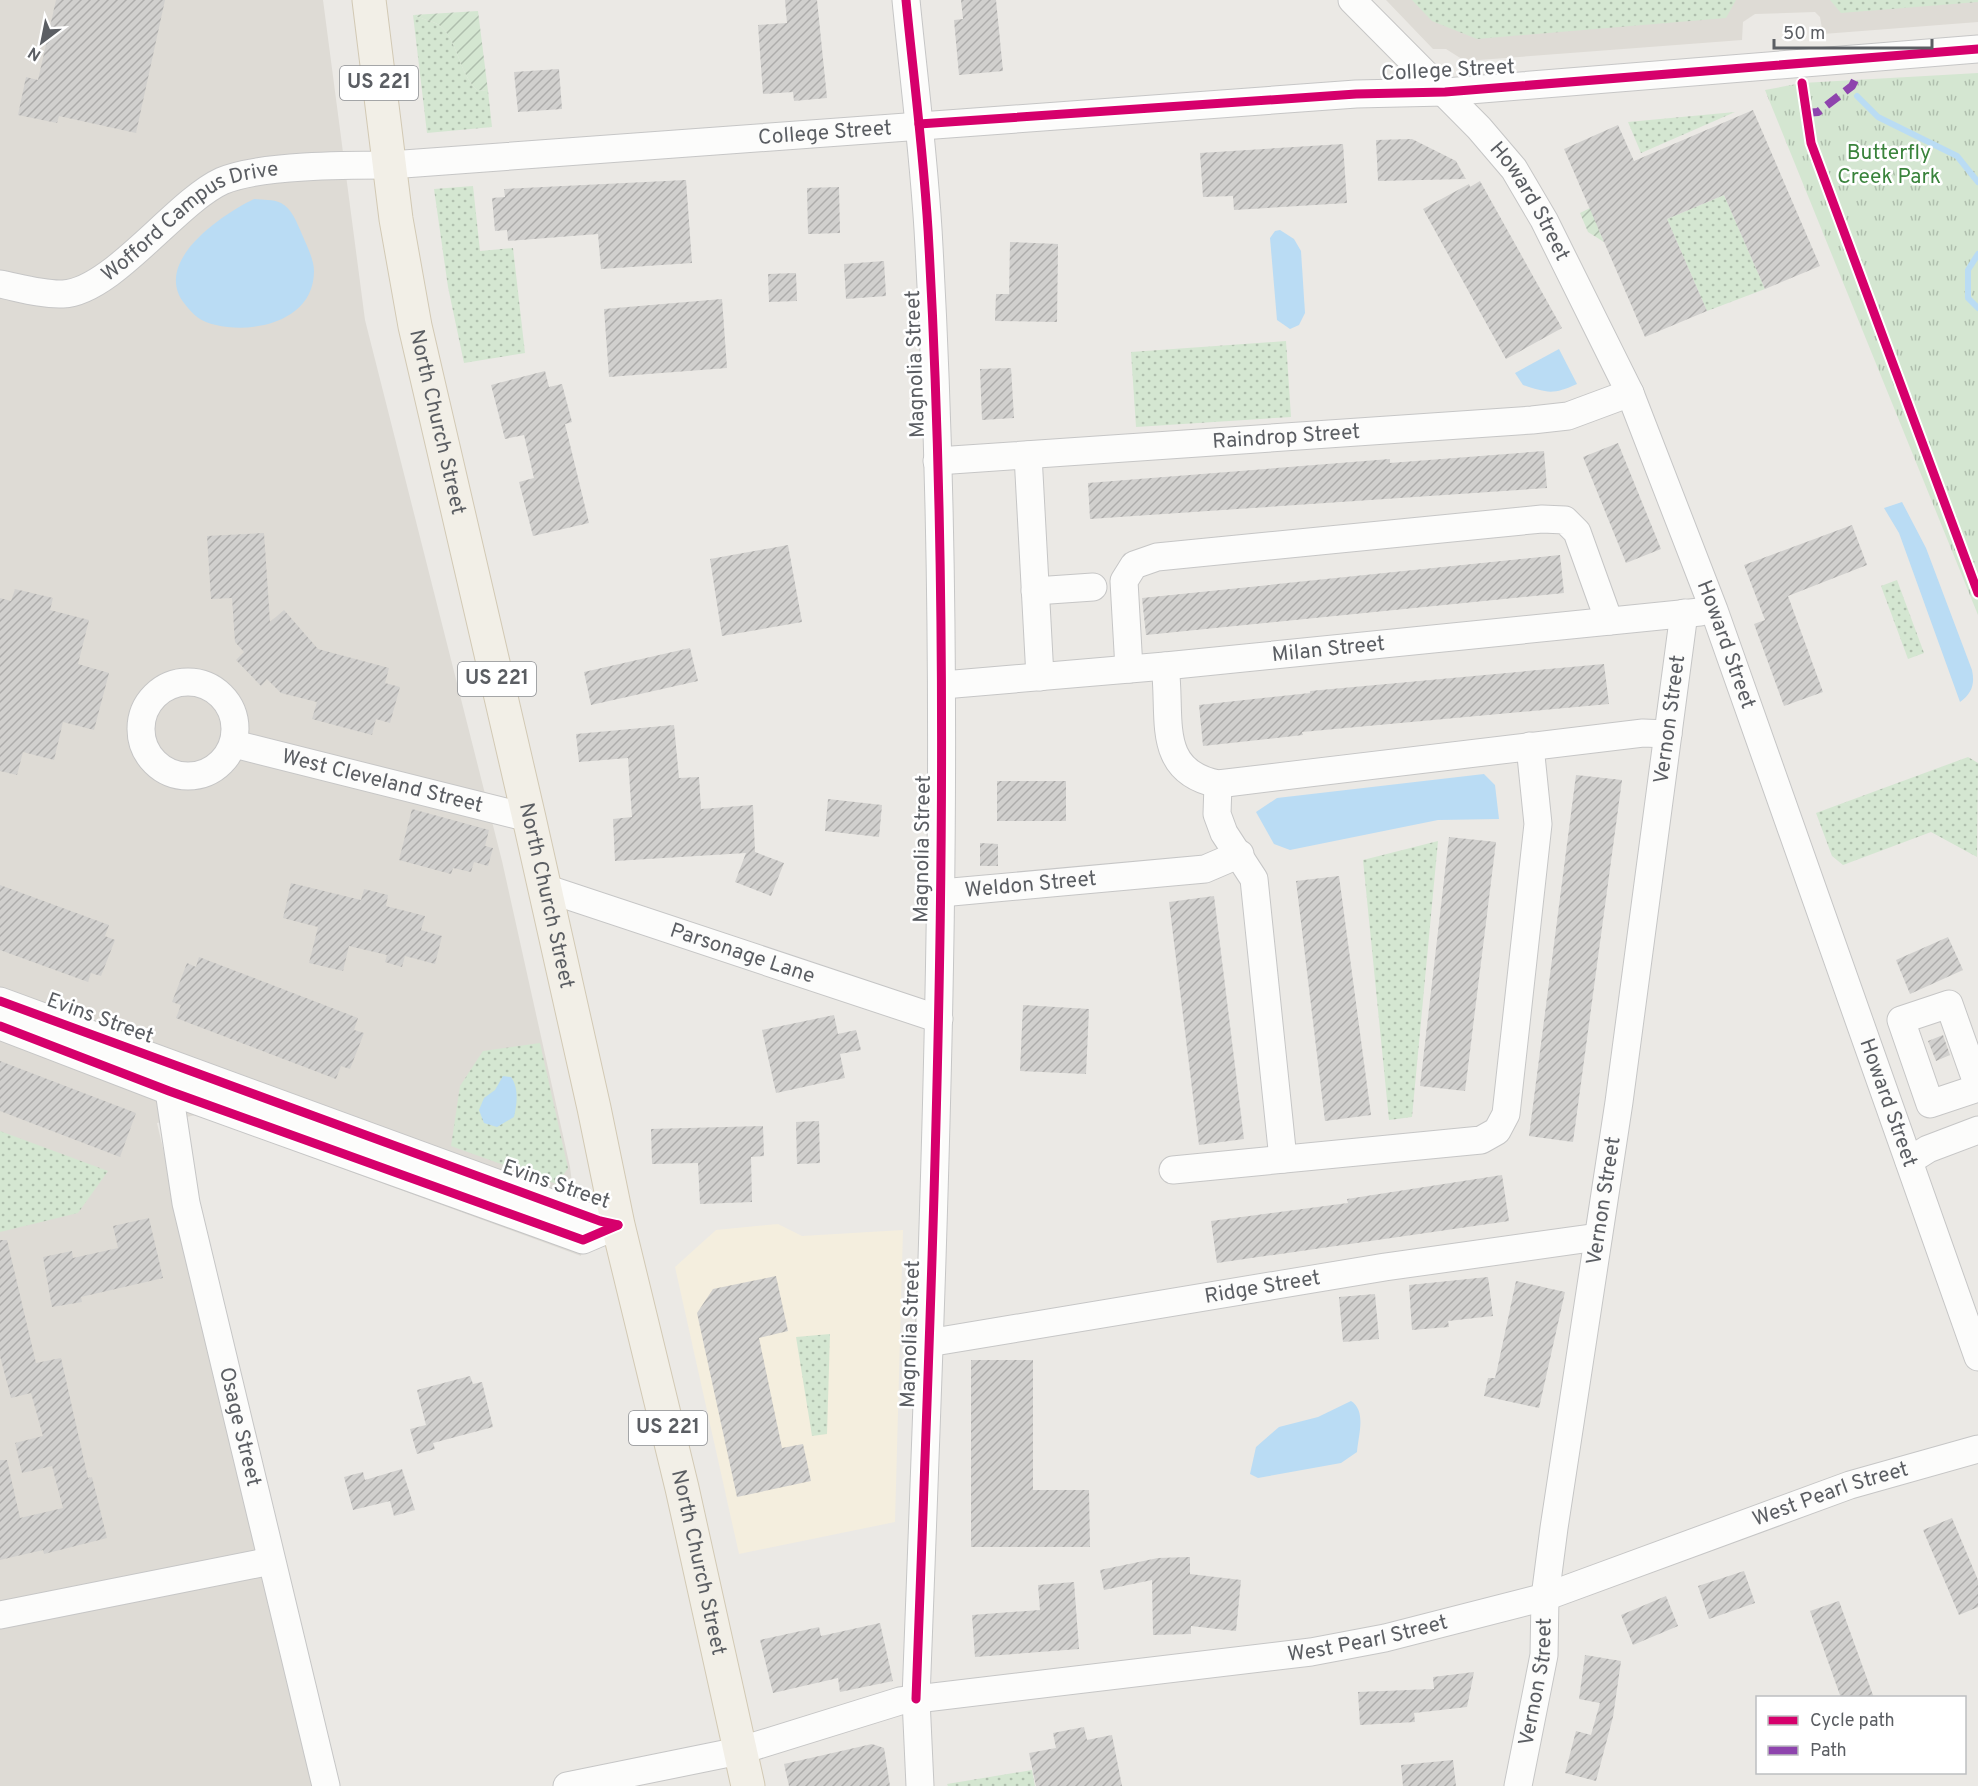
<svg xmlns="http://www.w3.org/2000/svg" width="1978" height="1786" font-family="Overpass,sans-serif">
  <defs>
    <pattern id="grass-dots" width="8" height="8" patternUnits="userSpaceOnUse" patternTransform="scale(1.5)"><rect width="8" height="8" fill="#d4e6d1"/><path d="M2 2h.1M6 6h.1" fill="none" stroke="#afbead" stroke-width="1.8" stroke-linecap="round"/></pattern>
    <pattern id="park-tufts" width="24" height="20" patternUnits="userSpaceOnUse" patternTransform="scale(1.5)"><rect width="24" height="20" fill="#d4e6d1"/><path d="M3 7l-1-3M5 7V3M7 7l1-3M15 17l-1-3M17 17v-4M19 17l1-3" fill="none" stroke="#afbead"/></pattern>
    <pattern id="garden-furrows" width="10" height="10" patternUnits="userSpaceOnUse" patternTransform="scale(1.5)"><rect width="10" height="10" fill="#d4e6d1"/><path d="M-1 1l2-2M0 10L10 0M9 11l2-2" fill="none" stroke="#afbead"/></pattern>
    <pattern id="building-hatch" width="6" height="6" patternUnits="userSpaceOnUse" patternTransform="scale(1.5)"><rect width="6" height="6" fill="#d1d0ce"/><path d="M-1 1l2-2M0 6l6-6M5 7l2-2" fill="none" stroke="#adacab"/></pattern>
  </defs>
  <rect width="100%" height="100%" fill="#ebe9e5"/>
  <polygon fill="#f4eede" points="778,1224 802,1236 903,1230 895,1522 739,1554 675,1267 716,1230"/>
  <g fill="#dedbd5">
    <polygon points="0,0 323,0 365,320 502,861 570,1167 581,1256 196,1115 157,1123 312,1786 0,1786"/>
    <polygon points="1386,0 1978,0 1978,22 1823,34 1820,17 1815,12 1755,14 1743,22 1742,40 1465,61 1446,49 1433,49"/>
  </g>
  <g fill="url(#grass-dots)">
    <polygon points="1412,0 1736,0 1726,18 1477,39 1432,21"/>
    <polygon points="1830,0 1978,0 1978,2 1841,13"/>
    <path d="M413,15C421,19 431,20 439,25C458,39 458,72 477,90L488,91L492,127L427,133Z"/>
    <polygon points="1735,112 1641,153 1628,122"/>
    <polygon points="473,186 480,251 513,248 525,353 464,363 448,287 434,189"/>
    <polygon points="1724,195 1765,289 1707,311 1667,219"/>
    <polygon points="1286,341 1291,417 1136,427 1131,352"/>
    <polygon points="1897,580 1924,653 1908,659 1881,586"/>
    <polygon points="1968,757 1978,763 1977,857 1931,832 1843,865 1832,856 1816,813"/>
    <polygon points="1438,841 1412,1117 1389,1120 1363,860"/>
    <polygon points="540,1043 568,1168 557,1184 451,1146 460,1086 483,1051"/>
    <polygon points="0,1131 108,1171 78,1213 0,1232"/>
    <polygon points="830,1334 827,1434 812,1436 796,1337"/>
    <polygon points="1032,1770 1035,1786 948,1786 947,1784"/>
  </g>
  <polygon fill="url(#park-tufts)" points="1978,73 1978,615 1765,90 1802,83"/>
  <g fill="url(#garden-furrows)">
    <path d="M478,11L488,91L477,90C458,72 458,39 439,25C431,20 421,19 413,15Z"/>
    <polygon points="1590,208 1604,242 1588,232 1580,213"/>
  </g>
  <g fill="#badcf4">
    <path d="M254,199C263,200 273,199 281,203C292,209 296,221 301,232C306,244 314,259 314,271C314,321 254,334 216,325C201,322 193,315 184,303C152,261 223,214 254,199Z"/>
    <polygon points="1280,230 1294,239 1301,251 1305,313 1299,325 1290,329 1277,320 1270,238 1275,231"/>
    <path d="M1559,349L1577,384C1553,395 1547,393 1523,385L1515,373Z"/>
    <path d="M1902,502L1926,548L1972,670C1975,684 1972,693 1960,702L1899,533L1884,508Z"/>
    <polygon points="1484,774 1495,785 1499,819 1438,820 1290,850 1274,844 1256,812 1277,798"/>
    <path d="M503,1076L511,1077C519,1088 517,1104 514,1117L497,1127L484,1123L479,1110L484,1098L495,1090Z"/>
    <path d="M1351,1401C1367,1411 1358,1436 1357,1452L1341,1463L1258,1478L1250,1474L1256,1447L1279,1427L1318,1417Z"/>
  </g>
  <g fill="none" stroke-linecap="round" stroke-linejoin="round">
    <g stroke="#badcf4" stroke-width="6">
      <polyline points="1857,96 1878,117 1957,156 1978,182"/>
      <polyline points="1978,254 1968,270 1968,298 1978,308"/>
    </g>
  </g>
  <g fill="url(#building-hatch)">
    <polygon points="56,0 165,0 136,133 59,116 57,123 18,115 26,77 38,80"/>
    <polygon points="785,0 817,0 827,98 794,101 793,92 763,94 758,25 787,23"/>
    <polygon points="961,0 996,0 1003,71 959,75 954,20 963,19"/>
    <polygon points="559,69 562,109 518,112 514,72"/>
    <polygon points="1753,110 1820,266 1765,289 1724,195 1667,219 1707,311 1645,337 1564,149 1618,125 1634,161"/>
    <polygon points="1412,139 1456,161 1466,179 1378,181 1376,140"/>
    <polygon points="1343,144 1347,203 1234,210 1233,196 1203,197 1200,153"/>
    <polygon points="686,180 692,263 601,269 598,234 508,241 507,230 495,231 492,198 505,197 504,189"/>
    <polygon points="1480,181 1562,328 1506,359 1423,209 1469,184 1470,187"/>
    <polygon points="839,187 840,233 808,234 807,188"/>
    <polygon points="1010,242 1058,244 1057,322 995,321 996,294 1009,294"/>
    <polygon points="884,261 886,296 846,299 844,264"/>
    <polygon points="796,273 797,301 769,302 768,274"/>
    <polygon points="722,299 727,368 609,377 604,309"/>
    <polygon points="1011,368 1014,418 982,420 980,369"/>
    <polygon points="545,371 549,387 562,384 572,422 565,424 589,523 533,536 519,482 534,478 524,435 505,439 491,385"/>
    <polygon points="1618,443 1661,549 1626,563 1583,457"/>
    <polygon points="1544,451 1547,488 1090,519 1088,483 1390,459 1390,463"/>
    <polygon points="1852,525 1867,565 1788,596 1823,692 1784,706 1754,624 1765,620 1744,565"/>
    <polygon points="264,533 270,622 284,610 318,649 389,668 385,683 400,687 390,723 376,719 372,735 312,719 317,702 281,693 267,679 261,686 236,660 244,652 235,642 232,598 211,599 207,536"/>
    <polygon points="788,545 802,622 722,636 710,559"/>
    <polygon points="1560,555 1564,593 1146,635 1142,598"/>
    <polygon points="15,589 53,598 50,610 89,620 78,664 109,673 94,730 63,722 54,760 23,752 17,775 0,771 0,598 11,601"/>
    <polygon points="690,648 698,681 591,705 584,672"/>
    <polygon points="1604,664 1609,704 1302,732 1303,735 1203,746 1199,705 1310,693 1310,691"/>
    <polygon points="674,725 679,778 699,777 701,809 753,805 755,852 784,863 771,896 735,882 746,853 615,861 613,819 632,817 628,758 579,762 576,734"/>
    <polygon points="1576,775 1622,780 1573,1142 1529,1136"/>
    <rect x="997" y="781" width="69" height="40"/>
    <polygon points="828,799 882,805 879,837 825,831"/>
    <polygon points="412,809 489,830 485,846 493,848 488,866 474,862 471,872 453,868 451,874 399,860"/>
    <polygon points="1449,837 1496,842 1465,1091 1420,1086"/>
    <polygon points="980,843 998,844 998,866 980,866"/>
    <polygon points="1339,876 1371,1115 1325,1121 1296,881"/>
    <polygon points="291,883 361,900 364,889 388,895 386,906 425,916 421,930 442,936 435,964 405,956 402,967 385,962 387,955 349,946 343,971 309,963 318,927 283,918"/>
    <polygon points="0,885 109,925 105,936 115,940 101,976 91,973 88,982 0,950"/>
    <polygon points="1214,896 1244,1139 1199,1145 1169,902"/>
    <polygon points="1948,937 1963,970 1910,994 1896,960"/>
    <polygon points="199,957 358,1018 354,1030 364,1033 350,1069 341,1066 336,1079 176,1018 181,1005 172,1002 187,963 196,967"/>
    <polygon points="1023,1005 1089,1009 1086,1074 1020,1071"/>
    <polygon points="834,1015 838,1034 856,1030 861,1050 840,1054 845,1078 776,1093 762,1030"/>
    <polygon points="1943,1035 1950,1055 1936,1061 1928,1041"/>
    <polygon points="0,1061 136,1113 120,1157 0,1111"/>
    <polygon points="819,1121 820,1163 797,1164 796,1122"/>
    <polygon points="763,1126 764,1156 751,1157 752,1202 700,1204 698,1163 652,1164 651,1129"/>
    <polygon points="1502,1175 1509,1221 1217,1263 1211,1221 1348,1203 1347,1199"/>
    <polygon points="149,1218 163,1278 81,1297 82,1302 52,1307 43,1257 72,1251 73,1258 118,1248 113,1226"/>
    <polygon points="0,1240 7,1240 36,1363 61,1358 88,1478 92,1477 107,1538 44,1554 43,1550 0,1560 0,1460 7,1460 20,1518 63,1508 52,1466 22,1473 15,1443 43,1436 31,1393 11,1398 0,1356"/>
    <polygon points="776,1276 788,1331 759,1338 782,1448 803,1444 811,1481 737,1497 697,1313 713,1289"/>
    <polygon points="1488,1277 1493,1316 1448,1321 1449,1327 1412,1330 1409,1285"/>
    <polygon points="1516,1281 1565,1292 1539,1408 1484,1396 1488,1378 1495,1378 1497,1370"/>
    <polygon points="1375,1294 1379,1339 1343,1342 1339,1297"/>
    <polygon points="971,1360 1033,1360 1033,1490 1089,1490 1090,1547 971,1547"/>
    <polygon points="470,1376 473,1384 482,1382 493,1427 433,1443 435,1449 417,1454 410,1429 426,1425 417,1390"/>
    <polygon points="402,1469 415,1510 394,1516 390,1501 353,1510 344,1477 363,1472 365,1480"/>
    <polygon points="1952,1518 1978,1580 1978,1607 1959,1615 1923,1530"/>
    <polygon points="1190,1557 1190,1574 1241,1580 1236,1631 1191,1626 1191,1634 1153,1635 1152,1580 1104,1590 1100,1570 1158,1558"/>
    <polygon points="1744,1571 1755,1603 1709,1619 1698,1586"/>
    <polygon points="1074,1582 1079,1649 975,1657 972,1615 1040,1610 1038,1585"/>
    <polygon points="1666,1596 1678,1626 1633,1645 1621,1615"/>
    <polygon points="1839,1601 1874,1698 1841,1698 1810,1611"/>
    <polygon points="880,1623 893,1681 840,1692 838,1678 773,1693 760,1640 819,1627 821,1636"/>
    <polygon points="1585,1655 1621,1661 1613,1717 1596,1781 1565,1773 1576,1731 1591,1735 1600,1703 1579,1699"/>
    <polygon points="1474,1672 1467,1707 1414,1713 1415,1722 1360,1725 1358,1692 1434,1689 1433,1677"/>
    <polygon points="1084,1727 1087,1740 1112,1735 1122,1786 1036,1786 1029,1753 1056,1748 1053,1733"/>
    <polygon points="872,1744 884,1748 890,1786 789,1786 784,1764"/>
    <polygon points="1453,1760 1456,1786 1403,1786 1401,1765"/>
  </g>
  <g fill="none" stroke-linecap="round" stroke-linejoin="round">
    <defs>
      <g id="minor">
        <path d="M906,0C914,82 925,164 929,247C956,731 934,1215 916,1699L920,1786"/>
        <path id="s1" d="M1352,0L1479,128L1514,169L1544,220L1630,393L1714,610L1978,1357"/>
        <path id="s2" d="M0,284C20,288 43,295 63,294C112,292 176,202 222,181C259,165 348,165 390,165L1356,94L1445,92L1978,49"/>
        <polyline points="1028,455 1040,677"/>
        <path id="s3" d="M937,461L1532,420L1568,416L1630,393"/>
        <polyline points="1035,591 1093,587"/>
        <path d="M1165,666C1172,717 1154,771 1218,784L1643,733L1668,734"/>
        <polyline points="1129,669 1124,581 1134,565 1157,557 1542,519 1565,520 1577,532 1609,621"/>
        <circle cx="188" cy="729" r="47"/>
        <path id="s4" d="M943,685L1165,666L1700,612"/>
        <path id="s5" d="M234,744L529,818"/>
        <polyline points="1218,784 1217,814 1224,833 1254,879 1283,1159"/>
        <path id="s6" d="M545,888L939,1019"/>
        <path id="s7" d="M941,893L1205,869L1240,854"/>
        <polyline points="0,1001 600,1221 618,1225"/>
        <polyline points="0,1026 169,1091 583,1240 618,1225"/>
        <path id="s8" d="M174,1066L169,1091L186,1203L326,1786"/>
        <polyline points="1978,1086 1949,1004 1901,1020 1930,1104 1978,1088"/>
        <polyline points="1909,1161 1928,1149 1978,1130"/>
        <polyline points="1173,1170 1481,1140 1497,1131 1506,1114 1538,824 1530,746"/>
        <path id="s9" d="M928,1343L1385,1267L1598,1237"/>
        <polyline points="0,1615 271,1561"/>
        <path id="s10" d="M567,1786L739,1751L900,1701L1311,1652L1385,1638L1545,1597L1850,1485L1978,1449"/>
        <path id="s11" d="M1518,1786L1544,1655L1545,1597L1554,1528L1619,1102L1684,613"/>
      </g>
      <g id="major">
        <path id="s12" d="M369,0L396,219L415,326L529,818L594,1108L618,1225L682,1488L748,1786"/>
      </g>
    </defs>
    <use href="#minor" stroke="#c6c6c6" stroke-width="29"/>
    <use href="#major" stroke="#d2c9b4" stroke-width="35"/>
    <use href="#minor" stroke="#fcfcfb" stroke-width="27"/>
    <use href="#major" stroke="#f2efe7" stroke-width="33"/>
    <polyline stroke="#8e44ad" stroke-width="8" stroke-dasharray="15 8" stroke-linecap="butt" points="1806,113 1818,112 1852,86 1855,80"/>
    <defs>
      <g id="cycleway">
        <path d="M906,0C914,82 925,164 929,247C956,731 934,1215 916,1699"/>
        <polyline points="1802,83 1811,143 1978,593"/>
        <polyline points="919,124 1356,94 1445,92 1978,49"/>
        <polyline points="0,1001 600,1221 618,1225"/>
        <polyline points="0,1026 169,1091 583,1240 618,1225"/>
      </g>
    </defs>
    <use href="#cycleway" stroke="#fff" stroke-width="13"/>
    <use href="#cycleway" stroke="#d6006c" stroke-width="9"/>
  </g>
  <g text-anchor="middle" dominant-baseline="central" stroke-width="5" stroke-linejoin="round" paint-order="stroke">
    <g fill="#fff" stroke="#8c8e92" stroke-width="1.5">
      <rect x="340" y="66" width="78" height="34" rx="4.5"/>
      <rect x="458" y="662" width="78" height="34" rx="4.5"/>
      <rect x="629" y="1411" width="78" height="34" rx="4.5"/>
    </g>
    <g font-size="20" font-weight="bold" fill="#5b5e63">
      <text x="379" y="83">US 221</text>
      <text x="497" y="679">US 221</text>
      <text x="668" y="1428">US 221</text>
    </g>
    <g font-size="21" fill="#5b5e63" stroke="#fff">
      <text transform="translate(1448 71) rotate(-3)">College Street</text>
      <text stroke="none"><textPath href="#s2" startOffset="867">College Street</textPath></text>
      <text stroke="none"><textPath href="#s1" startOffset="270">Howard Street</textPath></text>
      <text stroke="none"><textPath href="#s2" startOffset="214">Wofford Campus Drive</textPath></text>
      <text transform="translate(916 364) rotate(-92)">Magnolia Street</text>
      <text stroke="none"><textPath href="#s12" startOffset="428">North Church Street</textPath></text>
      <text stroke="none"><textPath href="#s3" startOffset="350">Raindrop Street</textPath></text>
      <text stroke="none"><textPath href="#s1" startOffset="756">Howard Street</textPath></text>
      <text stroke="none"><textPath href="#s4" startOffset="387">Milan Street</textPath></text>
      <text stroke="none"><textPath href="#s11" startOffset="1078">Vernon Street</textPath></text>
      <text stroke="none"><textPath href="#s5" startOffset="153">West Cleveland Street</textPath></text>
      <text transform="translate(923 849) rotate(-89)">Magnolia Street</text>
      <text stroke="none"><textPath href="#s7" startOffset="90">Weldon Street</textPath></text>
      <text stroke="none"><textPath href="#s12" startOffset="914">North Church Street</textPath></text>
      <text stroke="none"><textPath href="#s6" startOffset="208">Parsonage Lane</textPath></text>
      <text transform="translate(100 1019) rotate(20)">Evins Street</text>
      <text stroke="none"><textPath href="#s1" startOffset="1242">Howard Street</textPath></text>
      <text transform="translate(556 1185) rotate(19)">Evins Street</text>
      <text stroke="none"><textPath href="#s11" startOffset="592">Vernon Street</textPath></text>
      <text stroke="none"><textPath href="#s9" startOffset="339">Ridge Street</textPath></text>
      <text transform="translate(911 1334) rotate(-88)">Magnolia Street</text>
      <text stroke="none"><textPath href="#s8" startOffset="369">Osage Street</textPath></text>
      <text stroke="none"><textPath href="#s10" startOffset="1302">West Pearl Street</textPath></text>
      <text stroke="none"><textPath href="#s12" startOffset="1598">North Church Street</textPath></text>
      <text stroke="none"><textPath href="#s10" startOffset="816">West Pearl Street</textPath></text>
      <text stroke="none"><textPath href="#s11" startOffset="106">Vernon Street</textPath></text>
    </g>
    <g font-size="21" fill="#39833b" stroke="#fff">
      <text x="1889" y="153">Butterfly<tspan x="1889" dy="24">Creek Park</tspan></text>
    </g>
  </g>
  <rect x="1756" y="1696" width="210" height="78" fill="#ffffff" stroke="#bdbfc1" stroke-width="1.5"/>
  <rect x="1768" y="1716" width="30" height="9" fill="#d6006c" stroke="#bdbfc1" stroke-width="1.5"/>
  <text x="1810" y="1726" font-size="18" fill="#5b5e63">Cycle path</text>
  <rect x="1768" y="1746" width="30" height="9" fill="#8e44ad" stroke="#bdbfc1" stroke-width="1.5"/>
  <text x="1810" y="1756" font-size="18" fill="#5b5e63">Path</text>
  <g transform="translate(42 42) rotate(212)" stroke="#ffffff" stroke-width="4.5" paint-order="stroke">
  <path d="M0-4.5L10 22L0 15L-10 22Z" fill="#5b5e63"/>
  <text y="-9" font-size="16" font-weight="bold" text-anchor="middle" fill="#5b5e63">N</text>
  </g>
  <path d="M1774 39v9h158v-9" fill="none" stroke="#5b5e63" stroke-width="3"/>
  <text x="1783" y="39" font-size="18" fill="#5b5e63" stroke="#ffffff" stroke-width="4.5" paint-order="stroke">50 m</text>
</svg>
